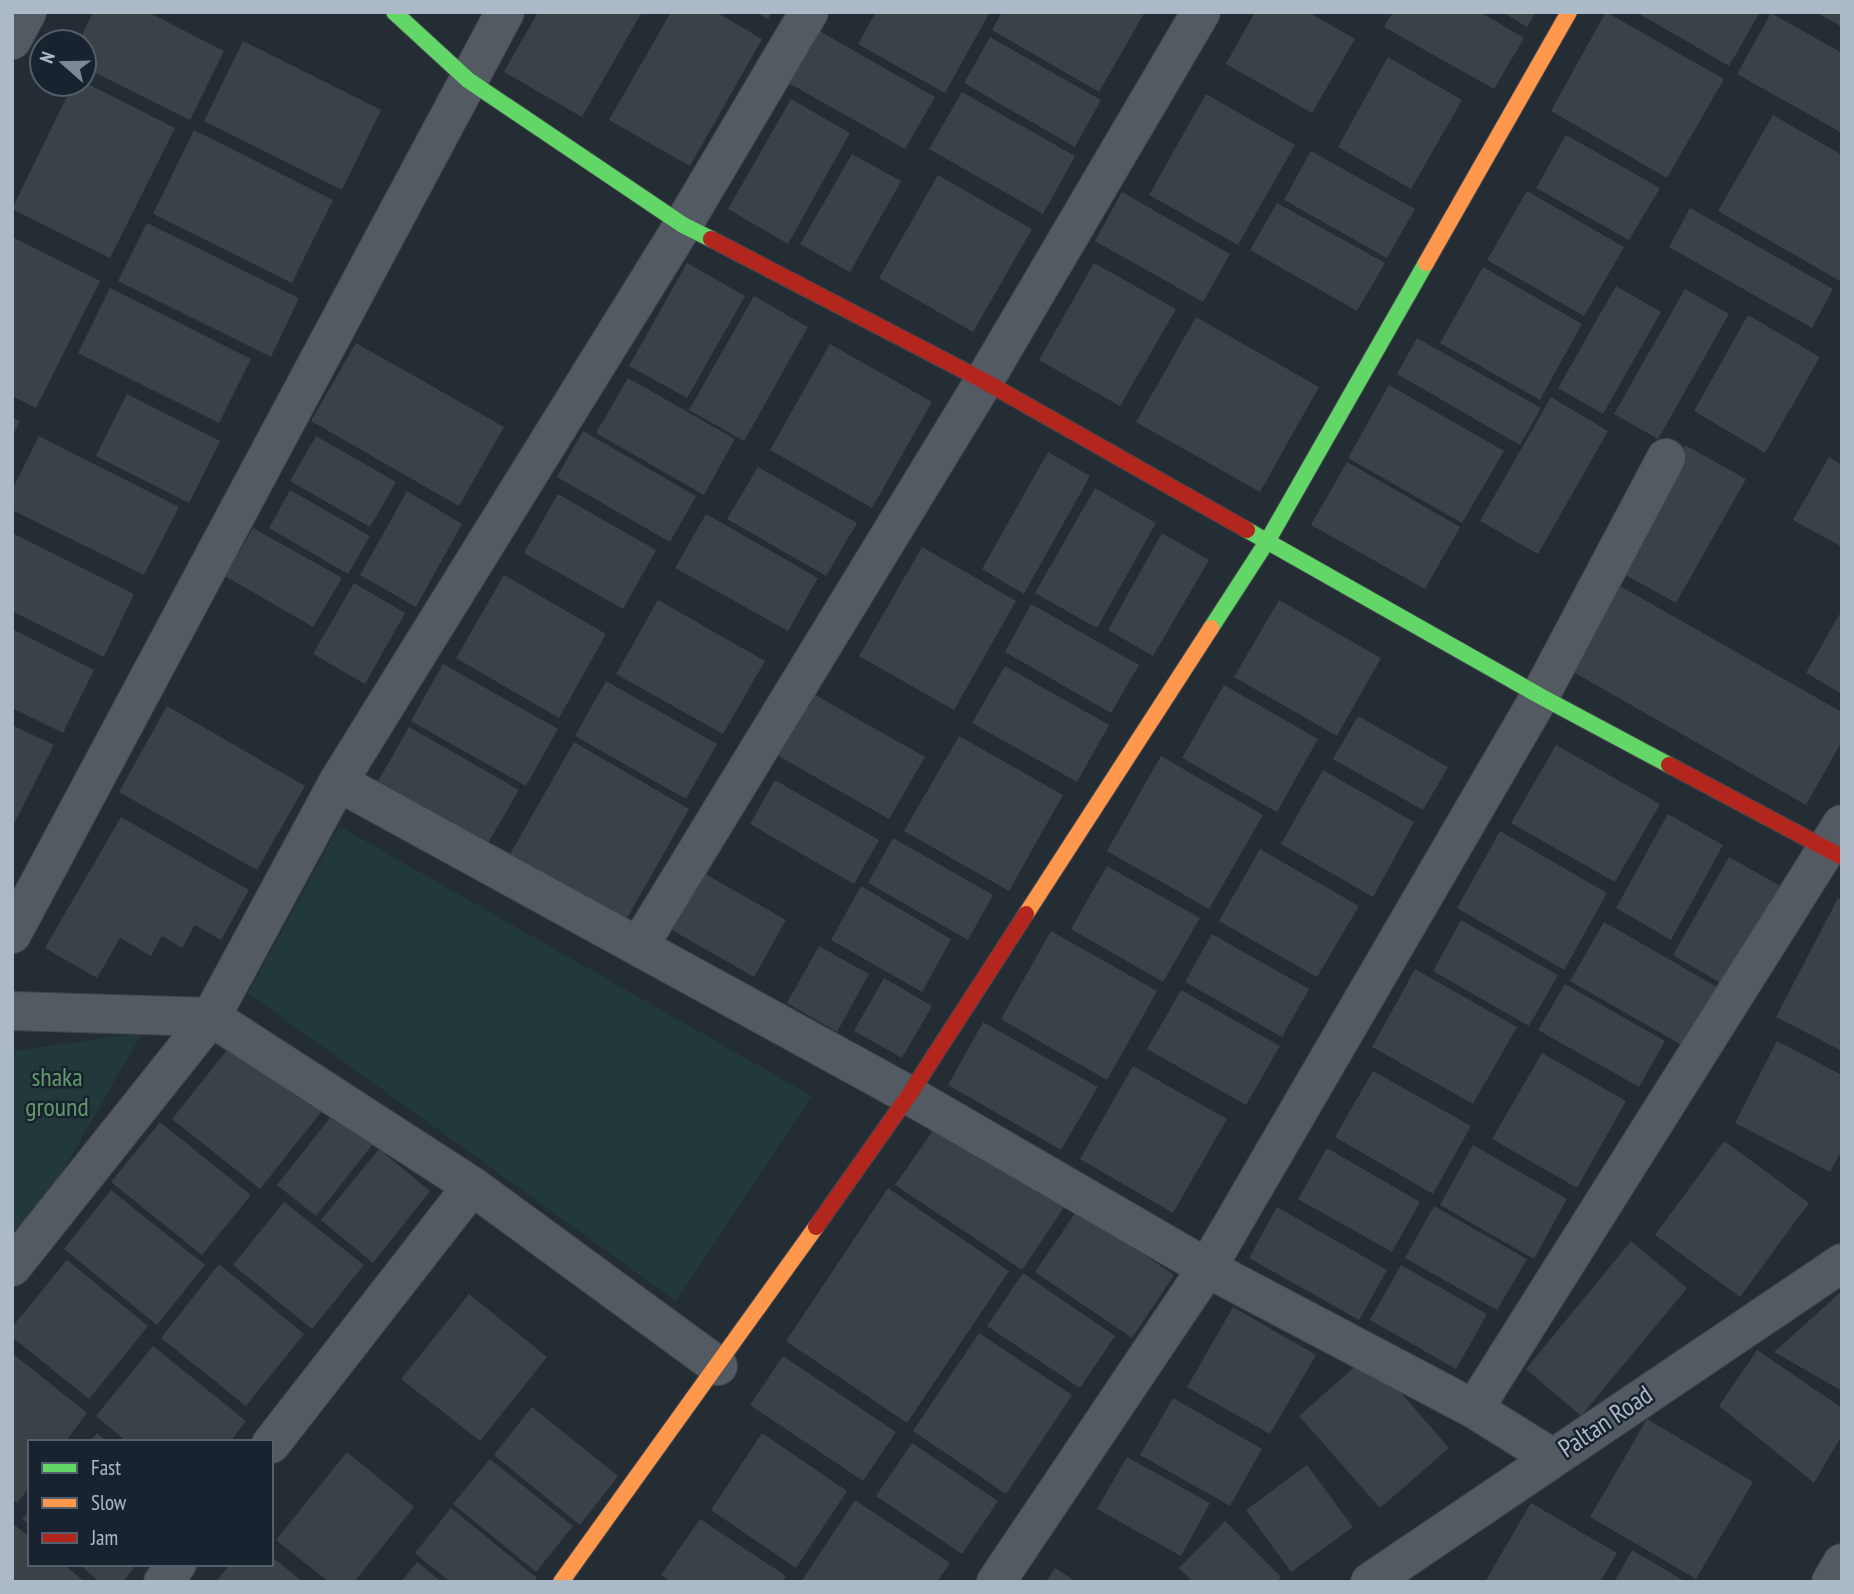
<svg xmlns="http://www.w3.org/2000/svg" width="1854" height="1594" font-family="'PT Sans Narrow',sans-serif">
  <rect width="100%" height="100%" fill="#242c34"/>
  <g fill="#21393a">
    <polygon points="339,826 812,1096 676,1301 248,993"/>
    <polygon points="142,1033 12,1260 12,1051"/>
  </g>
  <g fill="#3a4147">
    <polygon points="93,12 148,12 224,51 190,120 84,67 84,42 79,42"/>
    <polygon points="538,12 642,12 582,117 504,72"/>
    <polygon points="671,12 716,12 762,39 690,166 609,120"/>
    <polygon points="756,12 772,12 768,19"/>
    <polygon points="876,12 990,12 945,93 858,44"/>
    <polygon points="1002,12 1145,12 1099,92 992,30"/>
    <polygon points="1255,12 1308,12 1355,39 1312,113 1226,64"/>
    <polygon points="1393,12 1480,12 1524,38 1494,89 1384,27"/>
    <polygon points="1502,12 1536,12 1527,27"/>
    <polygon points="1606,12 1724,79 1667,178 1551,111"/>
    <polygon points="1636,12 1760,12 1729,66"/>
    <polygon points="1816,12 1842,12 1842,27"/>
    <polygon points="1771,13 1842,53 1842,133 1737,74"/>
    <polygon points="816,29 935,97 905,149 787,82"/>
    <polygon points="990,37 1101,100 1075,147 964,83"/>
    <polygon points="243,41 381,110 342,190 204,121"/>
    <polygon points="1388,57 1462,100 1411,189 1338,147"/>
    <polygon points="84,82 175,128 110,258 12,209 73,84"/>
    <polygon points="962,92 1075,156 1043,214 929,149"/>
    <polygon points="1206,94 1295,145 1238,245 1149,195"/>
    <polygon points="791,99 850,133 788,244 728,209"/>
    <polygon points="1773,115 1842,155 1840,281 1718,211"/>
    <polygon points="194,130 333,200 292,283 153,214"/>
    <polygon points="1566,135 1660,188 1629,240 1536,188"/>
    <polygon points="1311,151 1415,209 1387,258 1284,200"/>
    <polygon points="852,154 901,181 850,272 800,244"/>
    <polygon points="938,175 1032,229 973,332 879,278"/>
    <polygon points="1527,191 1624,247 1584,316 1487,260"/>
    <polygon points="1122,192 1230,254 1203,302 1095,241"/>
    <polygon points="1277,203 1385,263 1357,311 1250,250"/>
    <polygon points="1690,208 1833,289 1812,328 1669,247"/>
    <polygon points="147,223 299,298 271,357 118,281"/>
    <polygon points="12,237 100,281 36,408 12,396"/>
    <polygon points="687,263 745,296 687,398 629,366"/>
    <polygon points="1094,263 1176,309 1120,406 1039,360"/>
    <polygon points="1483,267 1582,324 1540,400 1440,343"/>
    <polygon points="1616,286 1661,312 1603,414 1558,388"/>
    <polygon points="110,288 251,359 219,423 78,353"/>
    <polygon points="1685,289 1729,314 1658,439 1614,414"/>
    <polygon points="754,296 808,327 744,441 689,410"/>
    <polygon points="1748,315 1820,357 1765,453 1694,411"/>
    <polygon points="1196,317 1319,387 1260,492 1136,422"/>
    <polygon points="1417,338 1541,408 1520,445 1397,374"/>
    <polygon points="356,343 504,427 459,506 311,421"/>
    <polygon points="830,344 932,402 872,508 770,450"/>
    <polygon points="628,378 735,439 704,495 596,433"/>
    <polygon points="1389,385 1504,451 1462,523 1348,458"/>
    <polygon points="127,394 220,441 189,503 96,456"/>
    <polygon points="1551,397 1608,431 1538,554 1480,521"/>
    <polygon points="12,417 20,421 12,437"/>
    <polygon points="583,431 696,496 670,542 557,477"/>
    <polygon points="39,436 179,507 144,575 12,510 12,490"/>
    <polygon points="316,436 396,482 370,527 290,481"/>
    <polygon points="1685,445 1746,479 1676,603 1615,569"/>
    <polygon points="1048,452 1090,476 1024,594 982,569"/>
    <polygon points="1829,457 1842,465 1842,547 1793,520"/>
    <polygon points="1347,462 1460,527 1425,589 1311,525"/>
    <polygon points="758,467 857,523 826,576 727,519"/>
    <polygon points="1095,488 1156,523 1097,628 1035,593"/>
    <polygon points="290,490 370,536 348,574 269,528"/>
    <polygon points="407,491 462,524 416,607 360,575"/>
    <polygon points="558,494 656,550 623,609 524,553"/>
    <polygon points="706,514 818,578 788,631 675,568"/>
    <polygon points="253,528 342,578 313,627 225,576"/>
    <polygon points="12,533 134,594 104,657 12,611"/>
    <polygon points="1162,533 1209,560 1153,656 1108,630"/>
    <polygon points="922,547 1016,601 954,710 859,656"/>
    <polygon points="504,575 606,634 559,718 456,658"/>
    <polygon points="1611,581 1842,712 1842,741 1806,805 1563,666"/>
    <polygon points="354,583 405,613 365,684 313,654"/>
    <polygon points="658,600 765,661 723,734 616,674"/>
    <polygon points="1279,600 1381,658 1337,736 1234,677"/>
    <polygon points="1031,604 1139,665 1111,713 1005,652"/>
    <polygon points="1842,610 1842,694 1806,673"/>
    <polygon points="12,629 94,670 63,733 12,708"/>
    <polygon points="443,664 558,729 526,786 411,721"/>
    <polygon points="1005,666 1109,725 1077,782 972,723"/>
    <polygon points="606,681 717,744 686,799 575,736"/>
    <polygon points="1224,685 1318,739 1277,812 1182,758"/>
    <polygon points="803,688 925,757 889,819 768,750"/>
    <polygon points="167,706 305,786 257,870 119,792"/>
    <polygon points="1358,716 1448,767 1423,810 1333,759"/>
    <polygon points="12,725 54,745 12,828"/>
    <polygon points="409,727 519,790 484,850 374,788"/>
    <polygon points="959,736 1063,795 1009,891 904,831"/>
    <polygon points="574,742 689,809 622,927 506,861"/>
    <polygon points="1556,745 1660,804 1615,882 1511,823"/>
    <polygon points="1161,756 1263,815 1209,909 1107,851"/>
    <polygon points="1323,770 1414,822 1373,897 1281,844"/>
    <polygon points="775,780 879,840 854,884 750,824"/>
    <polygon points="1668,814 1723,845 1671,940 1616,908"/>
    <polygon points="121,817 249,890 221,940 195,925 182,948 162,936 151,956 120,938 97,978 45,948"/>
    <polygon points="1500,831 1607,893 1564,970 1457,908"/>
    <polygon points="893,838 993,895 968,940 868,883"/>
    <polygon points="1260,849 1359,906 1317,977 1219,921"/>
    <polygon points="1729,857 1779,885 1757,941 1724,985 1673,955"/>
    <polygon points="1107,866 1200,918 1163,982 1071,929"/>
    <polygon points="702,872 786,920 754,977 670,929"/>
    <polygon points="861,886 951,939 922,992 831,940"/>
    <polygon points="1838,898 1842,900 1842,1051 1776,1017"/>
    <polygon points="1461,920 1558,975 1529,1026 1433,971"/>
    <polygon points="1604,922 1719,988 1685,1047 1570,981"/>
    <polygon points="1051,931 1157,991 1107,1080 1001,1019"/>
    <polygon points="1212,934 1309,989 1282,1037 1185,982"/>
    <polygon points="819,946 869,974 837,1032 787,1003"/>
    <polygon points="1415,969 1517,1027 1473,1104 1372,1047"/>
    <polygon points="884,978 932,1006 902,1058 854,1031"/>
    <polygon points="1565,984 1665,1041 1639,1087 1538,1030"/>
    <polygon points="1181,990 1280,1046 1246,1105 1147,1049"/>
    <polygon points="983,1022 1098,1087 1061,1150 948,1085"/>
    <polygon points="235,1040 322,1111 260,1189 172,1119"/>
    <polygon points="1777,1041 1842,1075 1842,1150 1830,1172 1735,1123"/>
    <polygon points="1542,1053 1626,1101 1577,1188 1492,1139"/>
    <polygon points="1133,1066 1227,1119 1173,1213 1080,1159"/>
    <polygon points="1373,1071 1471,1126 1433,1194 1335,1137"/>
    <polygon points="333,1114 372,1145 316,1216 277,1185"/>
    <polygon points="160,1122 251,1195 202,1255 111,1182"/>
    <polygon points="939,1122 1064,1207 1022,1270 895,1185"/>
    <polygon points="1724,1141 1809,1203 1740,1297 1655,1235"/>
    <polygon points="1473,1145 1567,1199 1534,1259 1440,1205"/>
    <polygon points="1327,1148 1420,1202 1392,1252 1298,1199"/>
    <polygon points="379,1149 430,1191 373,1263 321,1220"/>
    <polygon points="888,1188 1009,1271 907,1423 786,1341"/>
    <polygon points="111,1190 205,1265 157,1325 64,1249"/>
    <polygon points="284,1202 364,1265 312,1329 233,1265"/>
    <polygon points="1434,1206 1527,1259 1497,1310 1405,1258"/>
    <polygon points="1277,1207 1387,1270 1359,1320 1249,1258"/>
    <polygon points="1078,1209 1174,1275 1132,1338 1035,1272"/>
    <polygon points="1631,1241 1687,1288 1581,1416 1526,1369"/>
    <polygon points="67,1260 148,1326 89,1399 12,1337 12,1327"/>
    <polygon points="219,1264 304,1334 246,1406 161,1338"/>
    <polygon points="1401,1265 1487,1314 1456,1369 1370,1320"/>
    <polygon points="1023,1273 1115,1336 1080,1388 987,1326"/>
    <polygon points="1842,1291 1842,1391 1774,1352"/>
    <polygon points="469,1294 547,1357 480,1441 401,1379"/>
    <polygon points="1233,1307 1316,1355 1270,1434 1187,1387"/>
    <polygon points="979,1333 1072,1395 1006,1494 913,1431"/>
    <polygon points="153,1346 246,1421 230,1442 127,1442 96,1416"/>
    <polygon points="1757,1350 1842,1408 1842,1435 1814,1483 1719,1406"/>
    <polygon points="12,1353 87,1413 65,1442 30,1442 30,1487 17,1503 12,1499"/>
    <polygon points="1368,1355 1449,1448 1380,1508 1299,1416"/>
    <polygon points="783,1356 896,1432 863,1481 750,1405"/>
    <polygon points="1173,1398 1262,1449 1230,1506 1140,1455"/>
    <polygon points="532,1407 618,1476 580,1525 494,1455"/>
    <polygon points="1647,1419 1753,1482 1696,1579 1590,1517"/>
    <polygon points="97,1433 108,1442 89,1442"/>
    <polygon points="762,1433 847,1491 796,1568 711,1510"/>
    <polygon points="912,1443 998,1501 962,1554 876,1496"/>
    <polygon points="347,1452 414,1507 354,1582 329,1582 276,1540"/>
    <polygon points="1127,1457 1210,1503 1181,1556 1097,1509"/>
    <polygon points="490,1459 573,1526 536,1572 453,1504"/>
    <polygon points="1307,1465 1353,1527 1291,1572 1246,1510"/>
    <polygon points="855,1500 950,1563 937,1582 801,1582"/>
    <polygon points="1531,1503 1617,1553 1600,1582 1485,1582"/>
    <polygon points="451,1508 537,1578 534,1582 450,1582 415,1553"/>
    <polygon points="30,1510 30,1525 22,1519"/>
    <polygon points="700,1519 786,1576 782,1582 671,1582 661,1575"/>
    <polygon points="1225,1521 1281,1577 1276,1582 1193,1582 1179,1568"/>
    <polygon points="12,1523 30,1537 30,1564 63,1564 85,1582 12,1582"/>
    <polygon points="1632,1550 1686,1582 1614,1582"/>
    <polygon points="271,1556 303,1582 216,1582 230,1564 271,1564"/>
    <polygon points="417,1562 442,1582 401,1582"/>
    <polygon points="79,1564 137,1564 123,1582 100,1582"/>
    <polygon points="1055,1568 1077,1582 1046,1582"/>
  </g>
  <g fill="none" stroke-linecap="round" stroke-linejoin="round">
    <defs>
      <g id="street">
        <polyline points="12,40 27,12"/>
        <polyline points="338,782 909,1095 1207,1268 1474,1409 1551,1457"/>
        <polyline points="12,934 505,12"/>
        <polyline points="639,946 984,381 1201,12"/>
        <polyline points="12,1011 211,1017 472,1186 718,1366"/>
        <polyline points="12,1267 211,1017 338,782 683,225 809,12"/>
        <polyline points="1474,1409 1842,824"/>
        <polyline points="271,1444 472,1186"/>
        <polyline points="163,1582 177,1564"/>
        <polyline points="996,1582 1207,1268 1540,696 1666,458"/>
        <polyline points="1370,1582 1842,1263"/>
        <polyline points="1831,1582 1842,1563"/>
      </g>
      <g id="fast">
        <polyline points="394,12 468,80 683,225 711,239"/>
        <polyline points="1247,530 1540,696 1669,765"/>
        <polyline points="1211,628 1268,540 1426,263"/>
      </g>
      <g id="slow">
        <polyline points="1426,263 1569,12"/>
        <polyline points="1026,914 1211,628"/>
        <polyline points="561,1582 816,1227"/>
      </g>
      <g id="jam">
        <polyline points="711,239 984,381 1247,530"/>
        <polyline points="1669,765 1842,857"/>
        <polyline points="816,1227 909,1095 1026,914"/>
      </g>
    </defs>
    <use href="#street" stroke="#41464c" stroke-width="40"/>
    <use href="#fast" stroke="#41464c" stroke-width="18"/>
    <use href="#slow" stroke="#41464c" stroke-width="18"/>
    <use href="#jam" stroke="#41464c" stroke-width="18"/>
    <use href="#street" stroke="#545a62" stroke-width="38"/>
    <use href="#fast" stroke="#63d668" stroke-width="16"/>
    <use href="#slow" stroke="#ff974d" stroke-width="16"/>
    <use href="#jam" stroke="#b3261e" stroke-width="16"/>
  </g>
  <g text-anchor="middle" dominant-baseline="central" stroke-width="5" stroke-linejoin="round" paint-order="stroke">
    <g font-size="26" fill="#629a69" stroke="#18232f">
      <text x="57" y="1076">shaka<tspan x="57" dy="30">ground</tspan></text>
    </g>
    <g font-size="26" fill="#acb9c7" stroke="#18232f">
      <text transform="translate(1605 1421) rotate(-34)">Paltan Road</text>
    </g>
  </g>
  <rect width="1854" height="1594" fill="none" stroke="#acb9c7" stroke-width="28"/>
  <rect x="28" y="1440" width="245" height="126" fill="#18232f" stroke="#535f6c" stroke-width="2"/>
  <rect x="42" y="1463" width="35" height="10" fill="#63d668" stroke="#535f6c" stroke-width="2"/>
  <text x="91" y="1475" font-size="21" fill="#acb9c7">Fast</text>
  <rect x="42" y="1498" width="35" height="10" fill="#ff974d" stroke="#535f6c" stroke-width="2"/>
  <text x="91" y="1510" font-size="21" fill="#acb9c7">Slow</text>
  <rect x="42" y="1533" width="35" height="10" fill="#b3261e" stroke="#535f6c" stroke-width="2"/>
  <text x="91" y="1545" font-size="21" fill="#acb9c7">Jam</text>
  <g transform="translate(63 63) rotate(290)"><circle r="33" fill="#18232f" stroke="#535f6c" stroke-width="2"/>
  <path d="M0-5L12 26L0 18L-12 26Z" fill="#7c8894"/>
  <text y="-10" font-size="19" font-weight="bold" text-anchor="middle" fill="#acb9c7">N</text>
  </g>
</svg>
